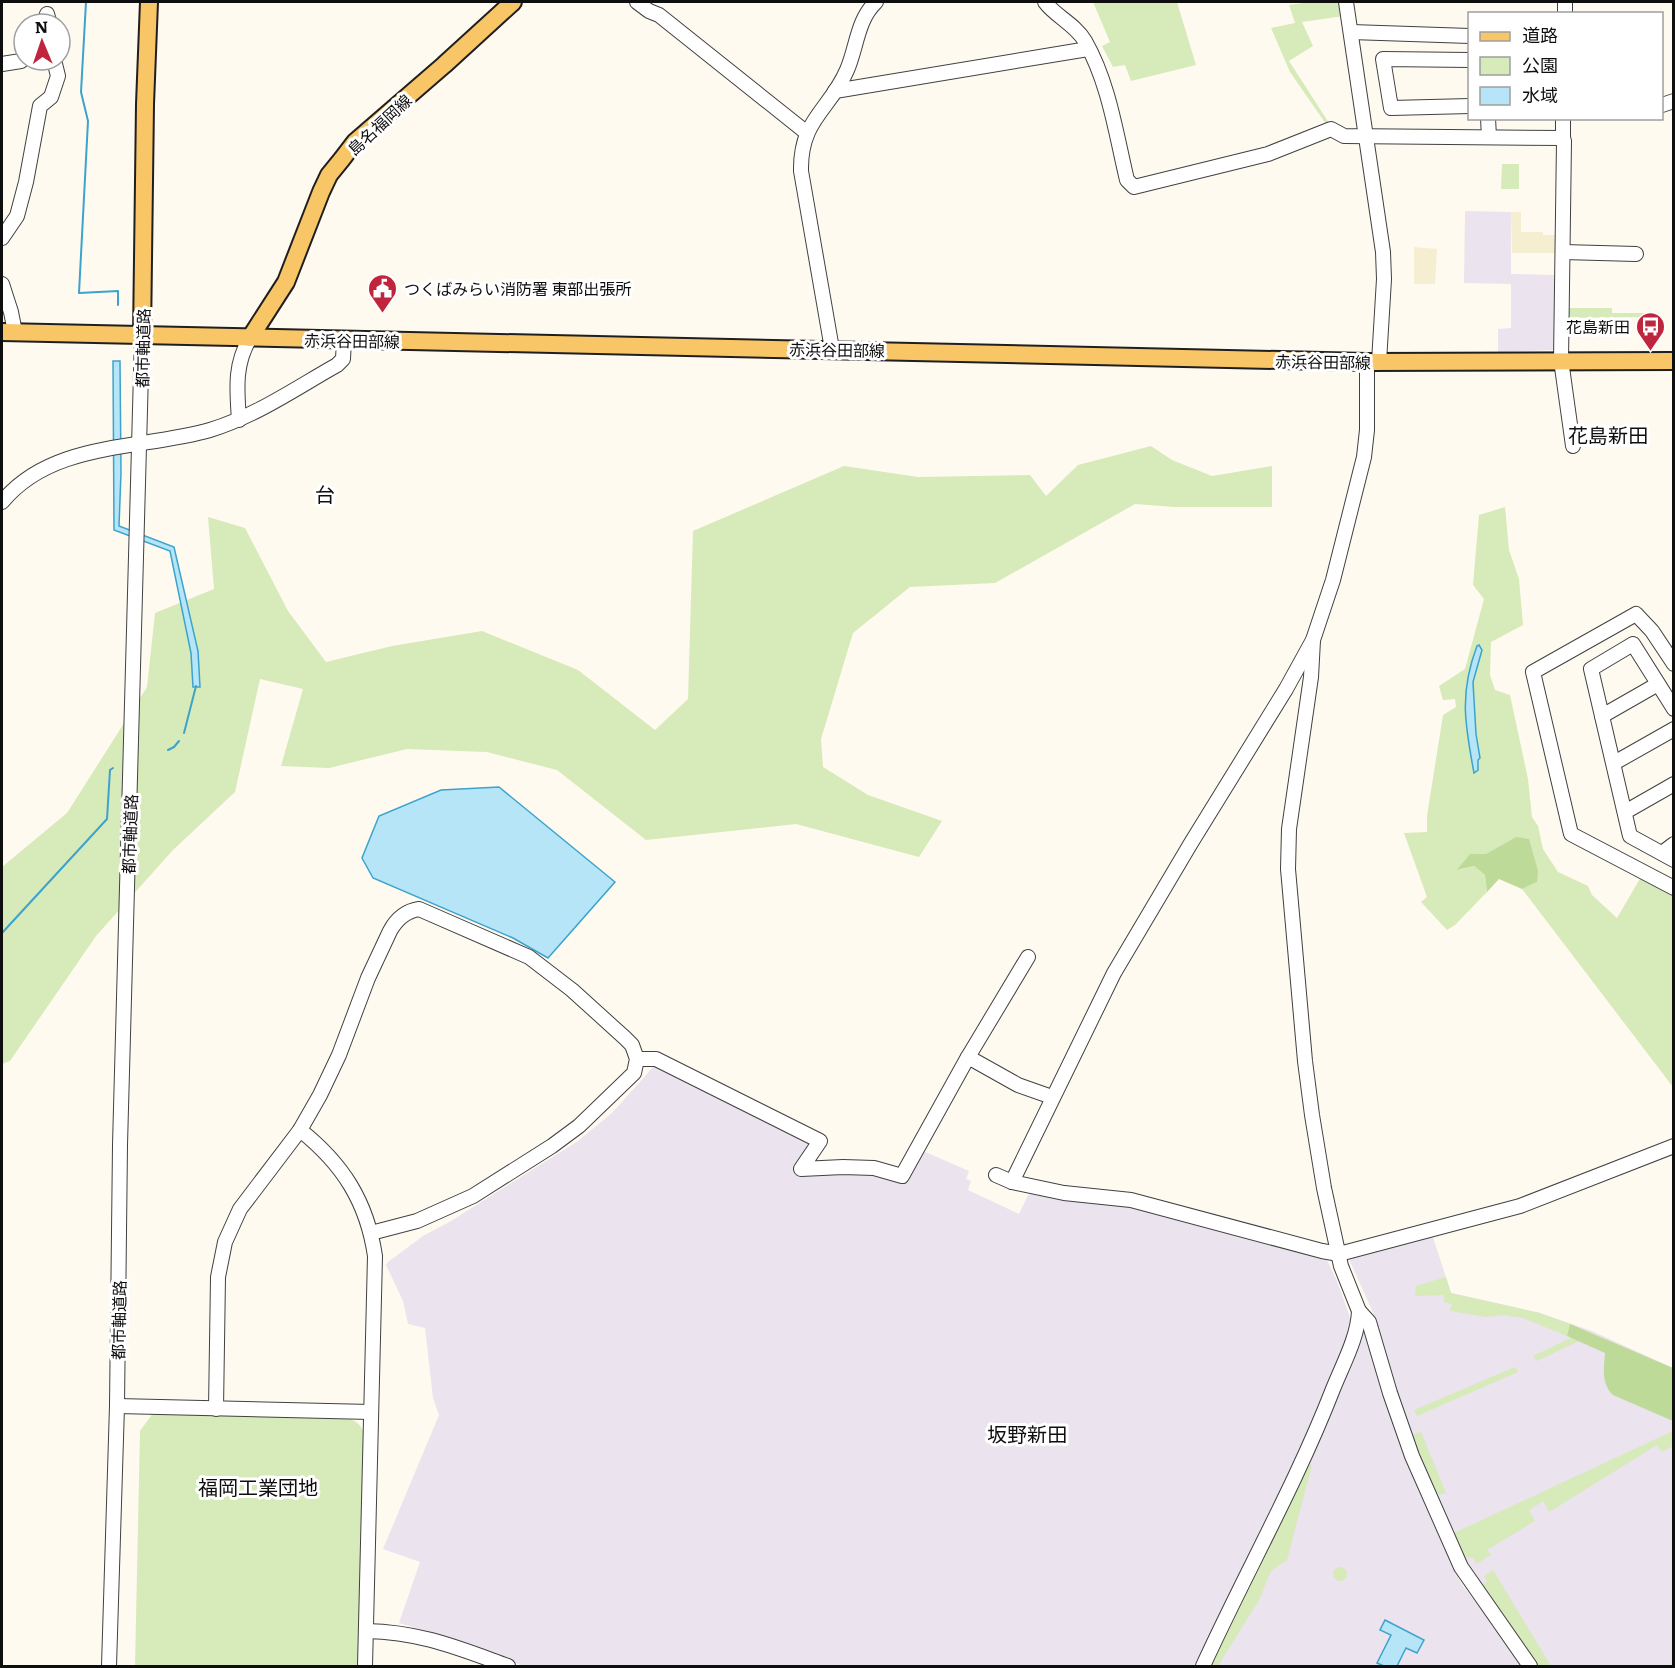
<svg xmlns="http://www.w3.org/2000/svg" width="1675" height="1668" font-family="Literata,'Noto Sans JP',serif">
  <rect width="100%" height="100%" fill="#fffaf0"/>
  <g fill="#ebe3ed">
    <polygon points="1465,211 1511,212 1511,274 1556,275 1556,348 1554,350 1498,352 1498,329 1511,328 1511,284 1464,283"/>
    <polygon points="654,1066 659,1066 816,1142 808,1160 822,1172 864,1170 904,1182 923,1151 969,1171 966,1179 971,1181 968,1190 1019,1214 1028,1195 1032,1193 1066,1199 1126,1205 1326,1258 1337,1281 1352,1323 1318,1411 1292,1470 1196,1666 524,1666 420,1629 399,1623 420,1562 383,1549 439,1415 433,1398 425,1328 408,1324 403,1301 386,1265 388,1262 423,1236 451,1221 578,1141 613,1112"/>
    <polygon points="1432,1234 1451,1293 1540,1313 1592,1331 1673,1368 1673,1666 1538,1666 1464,1557 1420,1459 1394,1381 1375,1317 1348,1257"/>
    <polygon points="1362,1329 1364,1329 1399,1444 1456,1574 1463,1586 1489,1618 1521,1666 1208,1666"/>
  </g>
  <g fill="#f5eed0">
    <polygon points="1511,212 1521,212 1521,232 1543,232 1543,235 1557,235 1557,253 1512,253"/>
    <polygon points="1414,247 1437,249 1435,284 1414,284"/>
  </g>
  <g fill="#d7eab9">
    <polygon points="1093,2 1177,2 1196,65 1131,81 1125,65 1113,67 1102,46 1110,42"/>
    <polygon points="1311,2 1339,2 1339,5 1343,7 1344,16 1302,22 1313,46 1289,61 1329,123 1326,124 1290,72 1271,28 1295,23 1289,5"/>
    <polygon points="1502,164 1519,164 1519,189 1501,189"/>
    <polygon points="1569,308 1612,308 1612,313 1653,313 1653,317 1569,318"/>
    <polygon points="1151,446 1172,460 1212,476 1272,466 1272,507 1174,507 1135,504 995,583 910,587 853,633 821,739 823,767 868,795 942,821 919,857 796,824 646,840 557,770 487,752 407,749 329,768 281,766 303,689 260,679 235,792 173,850 96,936 10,1061 2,1064 2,867 67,813 147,687 155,613 214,589 208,517 245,528 288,611 326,662 392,646 482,631 578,670 655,730 688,699 693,531 844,466 918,477 1030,475 1046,496 1078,465"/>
    <polygon points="1505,507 1509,550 1519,579 1523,625 1491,642 1490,675 1495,690 1510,695 1528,779 1532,817 1538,826 1543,849 1558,872 1588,886 1592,895 1617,918 1641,877 1673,894 1673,1087 1522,889 1537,882 1516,837 1459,870 1474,866 1485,875 1487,892 1455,925 1447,930 1421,902 1427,897 1404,833 1427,832 1427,816 1443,715 1456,707 1455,699 1443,700 1439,686 1465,669 1484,599 1473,585 1479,515"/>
    <polygon points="1446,1277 1451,1293 1540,1313 1570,1324 1567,1336 1523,1318 1504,1315 1486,1317 1450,1311 1452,1304 1444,1302 1444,1295 1415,1296 1416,1286"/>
    <polygon points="1571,1338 1579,1341 1537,1361 1533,1356"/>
    <polygon points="1515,1367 1518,1372 1417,1416 1414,1410"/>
    <path d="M153,1413L347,1418C357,1421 361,1425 365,1435L359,1666H135L140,1431Z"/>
    <polygon points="1673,1431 1673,1446 1662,1452 1657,1445 1549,1512 1543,1501 1529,1510 1535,1521 1487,1550 1491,1555 1476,1564 1473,1558 1464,1557 1454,1533"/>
    <polygon points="1421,1432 1446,1493 1439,1495 1436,1493 1411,1435"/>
    <polygon points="1307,1465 1312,1465 1287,1560 1271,1571 1259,1600 1218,1666 1208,1666"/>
    <circle cx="1340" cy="1574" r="7"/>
    <polygon points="1493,1570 1551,1666 1538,1666 1481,1585 1487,1582 1484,1576"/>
  </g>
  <g fill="#bdda99">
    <polygon points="1516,837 1529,839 1538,871 1537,882 1522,889 1499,879 1487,892 1485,875 1474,866 1457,870 1470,854 1486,854"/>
    <path d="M1570,1324L1673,1368V1421L1613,1395C1601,1383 1604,1369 1605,1353L1567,1336Z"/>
  </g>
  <g fill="#b5e5f6" stroke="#3ca3cd" stroke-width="1.5">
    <polygon points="113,361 120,361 121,473 119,526 174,547 198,651 200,687 193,687 191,653 170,551 114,530"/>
    <path d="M1479,645L1482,650L1473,682L1476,734L1480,758L1478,760V770L1474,773C1465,725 1459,693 1477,646Z"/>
    <polygon points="499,787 615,882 548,958 513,938 373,878 362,858 379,816 441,790"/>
    <polygon points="1385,1620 1424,1640 1417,1653 1406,1648 1397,1666 1384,1666 1377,1663 1391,1635 1380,1630"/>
  </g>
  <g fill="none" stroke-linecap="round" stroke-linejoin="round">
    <g stroke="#3ca3cd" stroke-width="2">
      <polyline points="86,2 81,92 88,121 79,293 118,291 118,305"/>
      <polyline points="184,733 196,686"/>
      <polyline points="168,750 174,747 179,741"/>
      <polyline points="2,933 107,819 110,770 113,768"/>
    </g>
    <defs>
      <g id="minor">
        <polyline points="637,2 649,11 659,15 807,133"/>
        <path d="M1045,2C1055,16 1075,24 1085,41C1109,83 1116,134 1127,180L1134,187L1268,154L1331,129L1344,136L1563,138L1564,141L1561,360L1573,446"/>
        <polyline points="1346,2 1383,252 1384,279 1379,362"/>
        <polyline points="1565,14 1565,2"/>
        <polyline points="44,24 47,14 50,24"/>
        <polyline points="1351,32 1470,36"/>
        <polyline points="1470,60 1383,59 1391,108 1470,106"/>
        <polyline points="2,64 21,61 24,58"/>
        <polyline points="835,91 1088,49"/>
        <polyline points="1662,105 1674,101"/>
        <polyline points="1488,118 1489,137"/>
        <polyline points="1563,138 1563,118"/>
        <polyline points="2,238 17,216 26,182 40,106 51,97 58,76 54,60"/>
        <polyline points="1563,252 1636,254"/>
        <polyline points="2,284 11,312 15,332"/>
        <path d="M832,349L801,171C800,119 830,110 847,70C857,47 857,20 876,2"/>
        <path d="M239,420C237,390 234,365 250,338"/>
        <path d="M2,502C52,441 140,450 210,430C256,416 296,388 337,365L343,359L344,339"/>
        <polyline points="1674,664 1652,631 1636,614 1533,672 1571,834 1674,888"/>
        <polyline points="1674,709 1633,644 1591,669 1630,836 1674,860"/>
        <polyline points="1602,716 1658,684"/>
        <polyline points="1614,763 1674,729"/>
        <polyline points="1625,812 1674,784"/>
        <polyline points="1662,853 1674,844"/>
        <polyline points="968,1057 1018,1085 1052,1097"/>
        <polyline points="637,1059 656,1059 820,1141 801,1169 843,1167 874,1168 902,1176 968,1057 1028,957"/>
        <path d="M300,1130C343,1164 367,1202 375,1256L365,1666"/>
        <polyline points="996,1175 1012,1182 1064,1193 1131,1200 1322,1251 1339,1254 1520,1206 1674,1146"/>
        <polyline points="1012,1182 1114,973 1191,843 1286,689 1313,640 1333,580 1364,457 1367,430 1367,362"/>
        <polyline points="1359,1311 1369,1322 1390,1393 1412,1456 1461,1567 1530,1666"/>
        <polyline points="117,1406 371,1412"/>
        <path d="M216,1409L218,1277L225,1242L240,1209L300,1130L320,1095L339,1055L368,978L390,931C396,920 406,911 419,909L529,957L572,990L625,1038L632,1045L637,1059L634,1073L579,1126L552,1146L473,1196L417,1221L371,1233"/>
        <path d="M366,1631C421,1632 458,1648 508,1666"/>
        <polyline points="109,1666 117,1406 120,1145 142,336"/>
        <path d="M1203,1666C1245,1574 1296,1484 1333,1389C1343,1364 1358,1337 1359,1311L1341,1266L1324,1188L1312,1115L1305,1061L1288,869L1289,829L1311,677L1313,640"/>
      </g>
      <g id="major">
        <polyline points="2,332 1367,362 1674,361"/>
        <polyline points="142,336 145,104 149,2"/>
        <polyline points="250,338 286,282 321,192 329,175 342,159 355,142 444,65 513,2"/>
      </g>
    </defs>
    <use href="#minor" stroke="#414141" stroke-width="16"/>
    <use href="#major" stroke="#1f1f1f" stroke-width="20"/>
    <use href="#minor" stroke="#fff" stroke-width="14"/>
    <use href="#major" stroke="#f8c567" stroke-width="16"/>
  </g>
  <defs>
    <symbol id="civic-pin" viewBox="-11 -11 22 30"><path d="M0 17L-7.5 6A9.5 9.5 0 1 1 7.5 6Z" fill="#bf263d" stroke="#fff"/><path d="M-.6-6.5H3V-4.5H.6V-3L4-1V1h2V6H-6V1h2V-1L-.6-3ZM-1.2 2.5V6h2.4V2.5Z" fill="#fff"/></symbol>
    <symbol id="bus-pin" viewBox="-11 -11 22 30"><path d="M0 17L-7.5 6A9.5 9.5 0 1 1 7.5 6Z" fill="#bf263d" stroke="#fff"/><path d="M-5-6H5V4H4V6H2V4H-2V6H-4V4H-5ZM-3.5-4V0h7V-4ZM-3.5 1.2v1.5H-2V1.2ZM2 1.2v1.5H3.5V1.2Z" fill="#fff"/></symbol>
  </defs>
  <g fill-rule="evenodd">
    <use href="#civic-pin" x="366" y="272" width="33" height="45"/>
    <use href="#bus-pin" x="1634" y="310" width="33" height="45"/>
  </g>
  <g text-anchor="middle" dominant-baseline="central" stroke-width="6" stroke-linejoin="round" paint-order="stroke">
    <g font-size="16" fill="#0e0e0e" stroke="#fff">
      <text transform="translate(379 124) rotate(-43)">島名福岡線</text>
      <text transform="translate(352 340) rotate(1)">赤浜谷田部線</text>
      <text transform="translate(142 348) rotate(-89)">都市軸道路</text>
      <text transform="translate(837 349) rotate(1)">赤浜谷田部線</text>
      <text transform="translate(1323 361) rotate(1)">赤浜谷田部線</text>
      <text transform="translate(129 834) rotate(-88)">都市軸道路</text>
      <text transform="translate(118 1320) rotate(-89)">都市軸道路</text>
    </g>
    <g font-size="16" fill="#0e0e0e" stroke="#fff" text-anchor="start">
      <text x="404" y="288">つくばみらい消防署 東部出張所</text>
      <text x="1630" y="326" text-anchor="end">花島新田</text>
    </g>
    <g font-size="20" fill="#0e0e0e" stroke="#fff">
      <text x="1608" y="434">花島新田</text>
      <text x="325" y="493">台</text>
      <text x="1027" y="1433">坂野新田</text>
      <text x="258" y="1486">福岡工業団地</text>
    </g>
  </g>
  <rect width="1675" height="1668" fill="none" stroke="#0e0e0e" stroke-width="6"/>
  <rect x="1468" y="12" width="195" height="108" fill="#ffffff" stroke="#9f9f9f" stroke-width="1.5"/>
  <rect x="1480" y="32" width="30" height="9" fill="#f8c567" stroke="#9f9f9f" stroke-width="1.5"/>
  <text x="1522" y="42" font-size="18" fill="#0e0e0e">道路</text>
  <rect x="1480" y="57" width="30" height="18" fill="#d7eab9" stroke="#9f9f9f" stroke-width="1.5"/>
  <text x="1522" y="72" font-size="18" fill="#0e0e0e">公園</text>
  <rect x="1480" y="87" width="30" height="18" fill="#b5e5f6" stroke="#9f9f9f" stroke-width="1.5"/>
  <text x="1522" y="102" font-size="18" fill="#0e0e0e">水域</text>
  <g transform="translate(42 42) rotate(358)"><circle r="28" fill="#ffffff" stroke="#9f9f9f" stroke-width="1.5"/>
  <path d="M0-4.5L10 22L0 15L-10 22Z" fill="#bf263d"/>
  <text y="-9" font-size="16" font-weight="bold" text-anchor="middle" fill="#0e0e0e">N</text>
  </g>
</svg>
